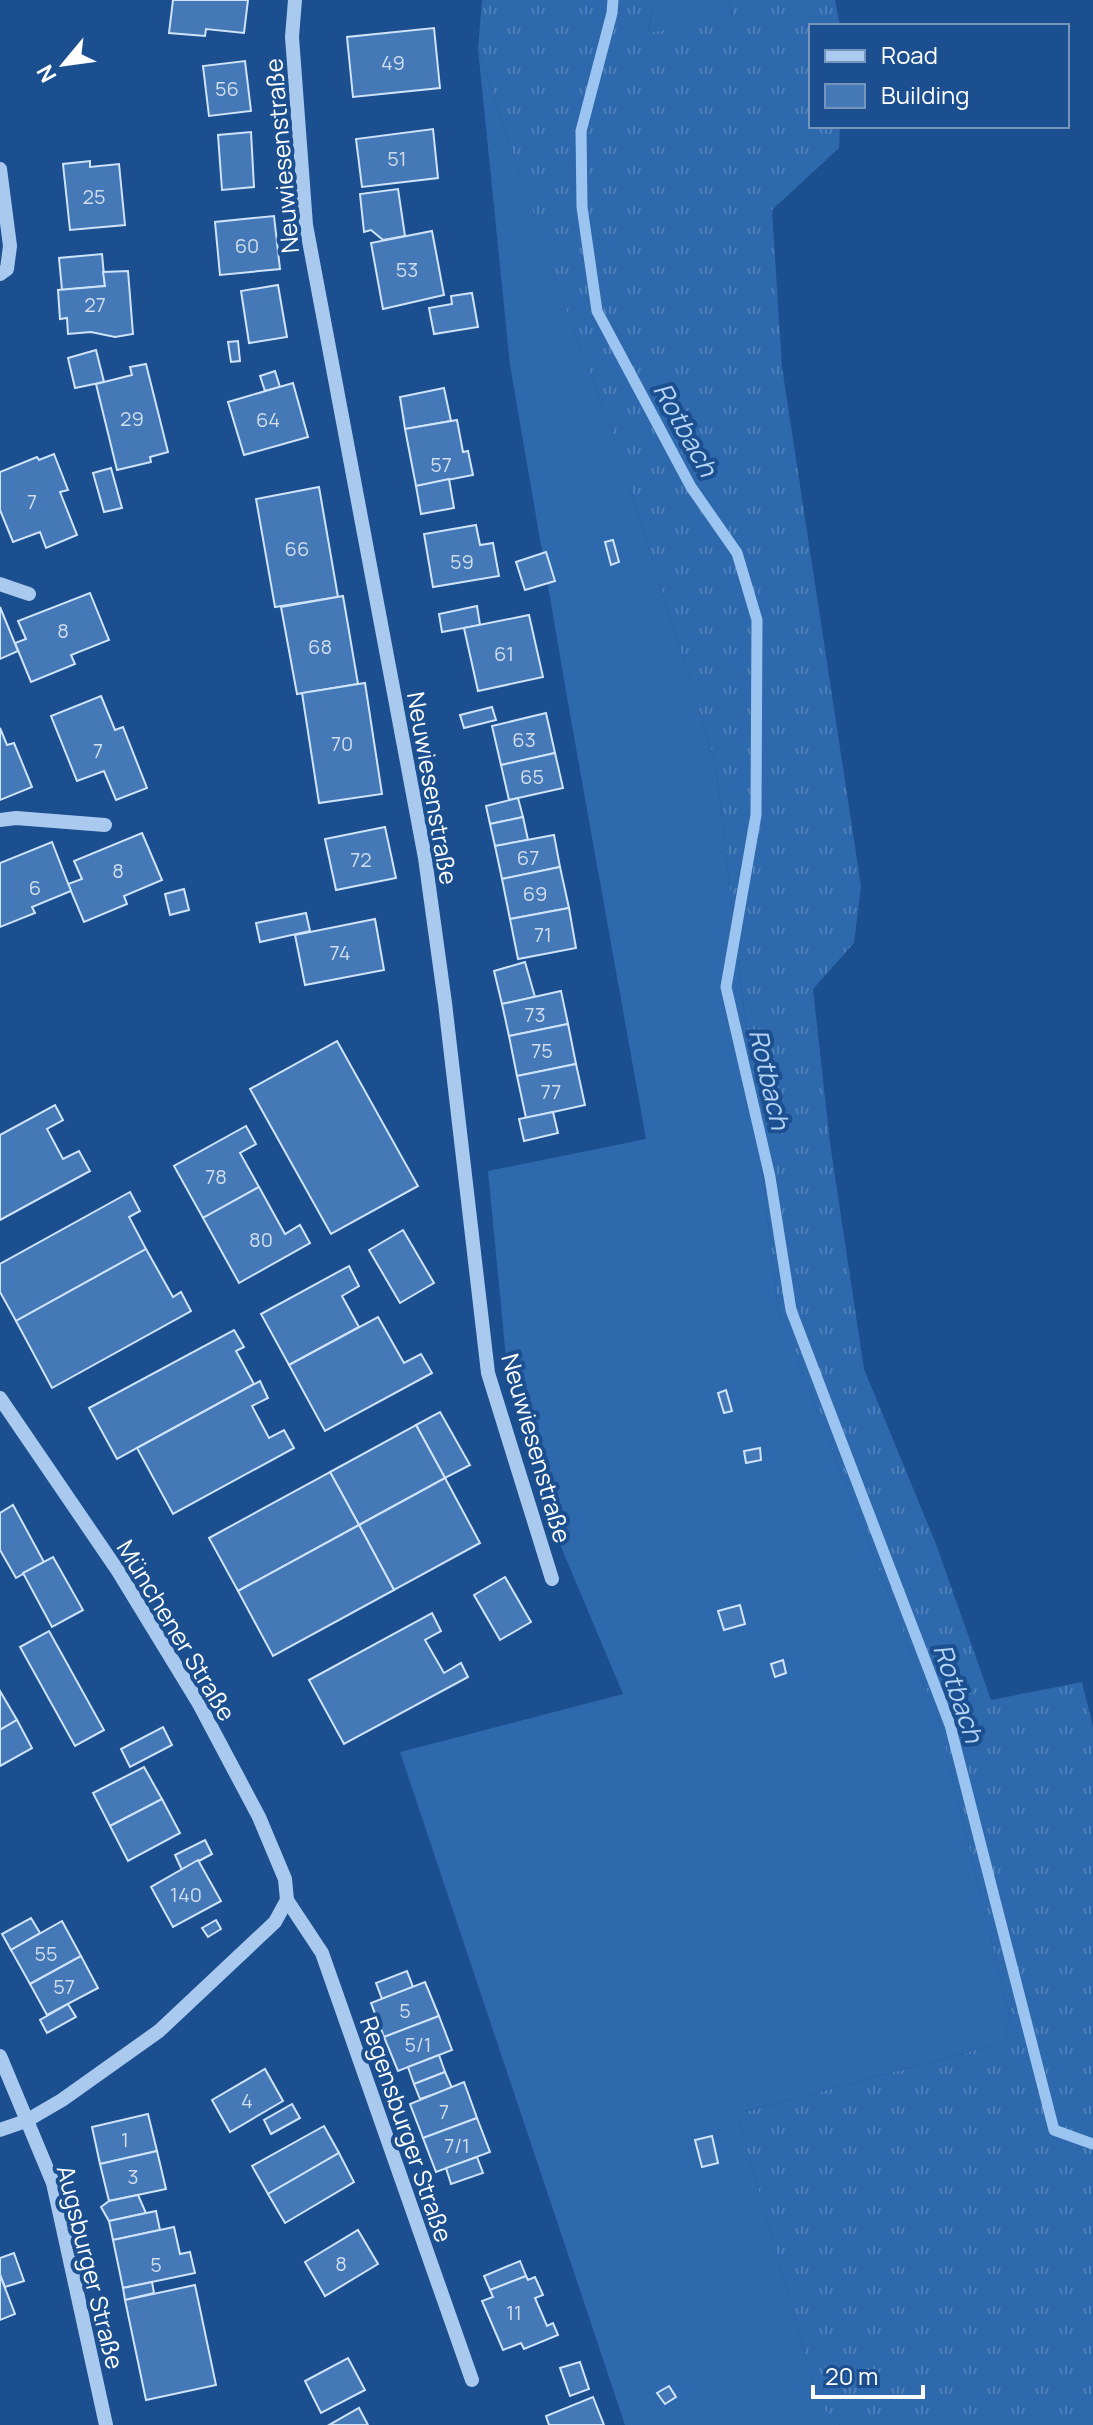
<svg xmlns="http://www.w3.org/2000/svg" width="1093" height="2425" font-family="Manrope,sans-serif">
  <defs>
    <pattern id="grass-tufts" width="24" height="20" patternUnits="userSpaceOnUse" patternTransform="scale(2)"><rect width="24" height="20" fill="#2e69ad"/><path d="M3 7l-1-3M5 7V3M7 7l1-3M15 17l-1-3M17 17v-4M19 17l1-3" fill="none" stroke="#4d80b9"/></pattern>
  </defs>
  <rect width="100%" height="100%" fill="#1b4f8f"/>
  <polygon fill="url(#grass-tufts)" points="482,0 654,0 648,32 733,18 729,0 835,0 840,26 811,26 811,126 840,126 839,148 772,210 782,367 861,886 854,943 813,989 830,1143 864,1369 936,1544 991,1700 1082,1682 1093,1727 1093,2425 840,2425 820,2406 737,2114 1005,2042 1009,2015 941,1729 778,1310 716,765 613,433 567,313 478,49"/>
  <g fill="#2e69ad">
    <polygon points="654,0 729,0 733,19 648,33"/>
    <polygon points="478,49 567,313 613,433 716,765 778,1310 941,1729 1009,2015 1005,2042 737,2114 820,2406 840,2425 625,2425 400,1752 623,1694 548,1516 507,1368 488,1171 646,1139 571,720 510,365"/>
  </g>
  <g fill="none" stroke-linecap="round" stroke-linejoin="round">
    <polyline stroke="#9cc4f0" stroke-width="11" points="613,0 612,13 581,131 582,207 597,311 691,487 737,553 757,620 756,815 726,987 770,1177 791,1310 950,1725 1054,2130 1093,2144"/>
  </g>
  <g fill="#4478b7" stroke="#cfe3fa" stroke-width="2">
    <polygon points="173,0 248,0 244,33 206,29 205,36 169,33"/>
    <polygon points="434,28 440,88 353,97 347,37"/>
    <polygon points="245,61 251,111 209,116 203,66"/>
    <polygon points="433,129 438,178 362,187 356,139"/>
    <polygon points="251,132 254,187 222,190 218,135"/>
    <polygon points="90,161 90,167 119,164 125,225 70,230 63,164"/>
    <polygon points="398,189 405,236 383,240 371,230 364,232 360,194"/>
    <polygon points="274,216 280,269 220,275 215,222"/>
    <polygon points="432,231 444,295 383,309 371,243"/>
    <polygon points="102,254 105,286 62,290 59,258"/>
    <polygon points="128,271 133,334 115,337 91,332 68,334 67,318 60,319 58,290 105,286 103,272"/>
    <polygon points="278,285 287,337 249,343 241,291"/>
    <polygon points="472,293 478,327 434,334 429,308 452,304 451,296"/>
    <polygon points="238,341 240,361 231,362 228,342"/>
    <polygon points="96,350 104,382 75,388 68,358"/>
    <polygon points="146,364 168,452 150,457 151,462 117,470 96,384 132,375 130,367"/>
    <polygon points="275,371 280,387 265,391 260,376"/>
    <polygon points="293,383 308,437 244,455 228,402"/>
    <polygon points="444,388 451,421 405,429 400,397"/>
    <polygon points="457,420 463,452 468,451 473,475 416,486 405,429"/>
    <polygon points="54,454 68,490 60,492 77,535 46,548 40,532 13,542 0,510 0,472 37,457 39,460"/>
    <polygon points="111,468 122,508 104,512 93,473"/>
    <polygon points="449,479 454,508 421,514 416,486"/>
    <polygon points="319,487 338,597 275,607 256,499"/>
    <polygon points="476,525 480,545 493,543 499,576 433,587 424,534"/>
    <polygon points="613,540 619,562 611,565 605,542"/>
    <polygon points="546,552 555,581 525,590 516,562"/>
    <polygon points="90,593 109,640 71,655 75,664 31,682 15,643 26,639 18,621"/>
    <polygon points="343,596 358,684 297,694 281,607"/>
    <polygon points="477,606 480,625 442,632 439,614"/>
    <polygon points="0,607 18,651 0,659"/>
    <polygon points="529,615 543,677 478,691 464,628"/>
    <polygon points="365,683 382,794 319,803 302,693"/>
    <polygon points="101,696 115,730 123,727 147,788 116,800 104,771 77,781 51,716"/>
    <polygon points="492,707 496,720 464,728 460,715"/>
    <polygon points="546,713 555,753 501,765 492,726"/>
    <polygon points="0,728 7,745 14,743 32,787 0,800"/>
    <polygon points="555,753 563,788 509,800 501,765"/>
    <polygon points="518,798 523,817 490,824 486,806"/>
    <polygon points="523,817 528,840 495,846 490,824"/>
    <polygon points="385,827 396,878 336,890 325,839"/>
    <polygon points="142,833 162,880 124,896 127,904 84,922 68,884 82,879 74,861"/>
    <polygon points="554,835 560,867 502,879 495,846"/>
    <polygon points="52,842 71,891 32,907 35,913 0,927 0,863"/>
    <polygon points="560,867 569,908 510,919 502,879"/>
    <polygon points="184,889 189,910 170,915 165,894"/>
    <polygon points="569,908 576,948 518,959 510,919"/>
    <polygon points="306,913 310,931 260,942 256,923"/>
    <polygon points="375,919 384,970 305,985 295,935"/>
    <polygon points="525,962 535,997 502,1004 494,971"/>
    <polygon points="561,991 568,1024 509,1036 502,1004"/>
    <polygon points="568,1024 576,1064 517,1076 509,1036"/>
    <polygon points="337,1041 418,1186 331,1234 250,1089"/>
    <polygon points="576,1064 585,1105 526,1118 517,1076"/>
    <polygon points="55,1105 63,1120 47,1129 63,1159 79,1151 90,1171 0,1220 0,1135"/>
    <polygon points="553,1112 558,1133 524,1141 519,1119"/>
    <polygon points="246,1126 256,1144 240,1153 259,1187 203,1218 174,1166"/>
    <polygon points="259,1187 285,1234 300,1225 310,1243 239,1283 203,1218"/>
    <polygon points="130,1192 140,1211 129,1217 146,1249 16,1321 0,1292 0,1264"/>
    <polygon points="403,1230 434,1283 400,1303 369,1250"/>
    <polygon points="146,1249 173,1297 181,1292 191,1311 52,1388 16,1321"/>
    <polygon points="349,1266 359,1286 342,1296 359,1327 289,1365 261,1314"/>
    <polygon points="378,1317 404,1363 421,1354 432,1373 325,1431 289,1365"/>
    <polygon points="234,1330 244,1347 236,1351 254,1384 117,1459 89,1408"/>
    <polygon points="260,1381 268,1398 252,1406 269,1438 284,1430 294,1448 173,1514 137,1448"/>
    <polygon points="726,1390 732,1411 724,1413 718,1393"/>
    <polygon points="440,1412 470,1465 445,1478 416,1425"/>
    <polygon points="416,1425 445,1478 359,1525 330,1472"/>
    <polygon points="760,1448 761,1460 746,1463 744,1451"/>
    <polygon points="330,1472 359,1525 238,1591 209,1538"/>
    <polygon points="445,1478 480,1543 394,1590 359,1525"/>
    <polygon points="13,1505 44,1562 16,1578 0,1550 0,1513"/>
    <polygon points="359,1525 394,1590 273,1656 238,1591"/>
    <polygon points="53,1557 83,1610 52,1627 23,1573"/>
    <polygon points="505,1577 531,1622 500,1640 474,1595"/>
    <polygon points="740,1605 745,1624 724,1630 718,1611"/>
    <polygon points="432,1613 441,1631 425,1640 444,1673 461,1663 468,1677 344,1744 309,1680"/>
    <polygon points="49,1631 104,1730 75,1746 20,1647"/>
    <polygon points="783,1660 786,1673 775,1677 771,1664"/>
    <polygon points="0,1691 17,1720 0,1730"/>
    <polygon points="17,1720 32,1748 0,1766 0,1730"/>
    <polygon points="163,1727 172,1745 130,1767 121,1749"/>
    <polygon points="144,1767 162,1799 110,1826 93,1793"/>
    <polygon points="162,1799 180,1833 128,1861 110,1826"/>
    <polygon points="205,1840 212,1854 182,1870 175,1855"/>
    <polygon points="198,1860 221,1901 173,1927 151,1887"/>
    <polygon points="31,1918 40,1933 11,1950 2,1934"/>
    <polygon points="216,1920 221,1929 208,1937 202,1928"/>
    <polygon points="62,1921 81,1956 30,1984 11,1950"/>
    <polygon points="81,1956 98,1988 47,2015 30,1984"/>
    <polygon points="407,1971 413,1987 382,1999 376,1983"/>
    <polygon points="425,1982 439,2016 384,2037 371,2003"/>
    <polygon points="68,2004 76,2017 47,2033 40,2020"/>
    <polygon points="439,2016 452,2050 398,2071 384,2037"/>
    <polygon points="439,2055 445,2072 414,2084 408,2067"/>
    <polygon points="265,2069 283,2101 230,2132 212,2100"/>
    <polygon points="445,2072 452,2088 420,2099 414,2084"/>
    <polygon points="464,2082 477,2118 423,2138 410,2104"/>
    <polygon points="292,2104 300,2118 271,2134 264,2120"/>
    <polygon points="148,2114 157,2151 100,2164 92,2127"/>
    <polygon points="477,2118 490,2152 436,2172 423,2138"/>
    <polygon points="324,2126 339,2153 268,2194 252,2166"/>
    <polygon points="712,2136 718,2163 702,2167 695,2140"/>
    <polygon points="157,2151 166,2189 109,2201 100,2164"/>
    <polygon points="339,2153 354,2182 285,2223 268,2194"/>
    <polygon points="477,2157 483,2173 451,2184 446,2168"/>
    <polygon points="138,2195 146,2213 109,2221 101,2207 109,2201"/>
    <polygon points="156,2211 160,2230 113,2240 109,2221"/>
    <polygon points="174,2227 180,2254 190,2252 195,2273 123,2288 113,2240"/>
    <polygon points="358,2230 378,2264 325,2296 305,2262"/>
    <polygon points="14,2253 24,2281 5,2287 0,2275 0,2258"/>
    <polygon points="520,2261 526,2276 490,2290 484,2276"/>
    <polygon points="0,2275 15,2314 0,2320"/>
    <polygon points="526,2276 528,2280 535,2277 543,2295 535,2298 547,2326 553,2323 558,2335 524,2349 521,2343 503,2350 482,2301 493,2297 490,2290"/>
    <polygon points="152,2282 154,2293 125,2300 123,2288"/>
    <polygon points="195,2285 216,2385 146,2400 125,2300"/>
    <polygon points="348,2358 365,2390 321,2413 305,2381"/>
    <polygon points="580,2362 589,2389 570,2396 560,2368"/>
    <polygon points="669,2386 676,2397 665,2404 657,2393"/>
    <polygon points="593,2397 604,2425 549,2425 546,2416"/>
    <polygon points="359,2408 368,2425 329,2425"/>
  </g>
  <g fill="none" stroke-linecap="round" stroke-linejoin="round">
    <g stroke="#a9c9ee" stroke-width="14">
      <polyline points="295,0 292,37 306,225 425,858 445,1003 488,1373 552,1579"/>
      <polyline points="0,169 10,246 7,269 0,274"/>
      <polyline points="0,584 29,594"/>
      <polyline points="0,820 16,818 105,825"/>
      <polyline points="0,1398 118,1571 198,1702 259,1817 285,1879 287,1900 322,1953 472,2380"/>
      <polyline points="0,2056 53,2183 106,2425"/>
      <polyline points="0,2130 26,2121 62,2100 159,2031 275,1922 287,1900"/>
    </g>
  </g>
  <g text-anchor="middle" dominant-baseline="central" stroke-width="8" stroke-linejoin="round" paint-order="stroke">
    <g font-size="20" fill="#d0dded">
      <text x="393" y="62">49</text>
      <text x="227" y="88">56</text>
      <text x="397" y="158">51</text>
      <text x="94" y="196">25</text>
      <text x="247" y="245">60</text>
      <text x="407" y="269">53</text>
      <text x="95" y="304">27</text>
      <text x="132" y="418">29</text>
      <text x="268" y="419">64</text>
      <text x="441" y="464">57</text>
      <text x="32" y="501">7</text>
      <text x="297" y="548">66</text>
      <text x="462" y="561">59</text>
      <text x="63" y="630">8</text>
      <text x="320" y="646">68</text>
      <text x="504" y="653">61</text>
      <text x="524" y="739">63</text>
      <text x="342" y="743">70</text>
      <text x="98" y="750">7</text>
      <text x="532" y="776">65</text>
      <text x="528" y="857">67</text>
      <text x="361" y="859">72</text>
      <text x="118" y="870">8</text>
      <text x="35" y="887">6</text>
      <text x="535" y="893">69</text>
      <text x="543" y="934">71</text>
      <text x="340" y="952">74</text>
      <text x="535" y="1014">73</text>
      <text x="542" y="1050">75</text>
      <text x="551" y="1091">77</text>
      <text x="216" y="1176">78</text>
      <text x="261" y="1239">80</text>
      <text x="186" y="1894">140</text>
      <text x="46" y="1953">55</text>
      <text x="64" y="1986">57</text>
      <text x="405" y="2010">5</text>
      <text x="418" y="2044">5/1</text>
      <text x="247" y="2100">4</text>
      <text x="444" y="2111">7</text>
      <text x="125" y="2139">1</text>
      <text x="457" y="2145">7/1</text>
      <text x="133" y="2176">3</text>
      <text x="341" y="2263">8</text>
      <text x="156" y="2264">5</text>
      <text x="514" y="2312">11</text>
    </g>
    <g font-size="24" fill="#fff" stroke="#1b4f8f">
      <text transform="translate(281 156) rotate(-95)">Neuwiesenstraße</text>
      <text transform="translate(433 788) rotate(80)">Neuwiesenstraße</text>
      <text transform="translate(537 1448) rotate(74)">Neuwiesenstraße</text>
      <text transform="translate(177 1630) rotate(59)">Münchener Straße</text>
      <text transform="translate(407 2129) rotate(71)">Regensburger Straße</text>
      <text transform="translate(91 2267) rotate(76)">Augsburger Straße</text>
    </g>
    <g font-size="26" font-style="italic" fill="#b5d3f5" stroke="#1b4f8f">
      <text transform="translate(686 429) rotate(61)">Rotbach</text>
      <text transform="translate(770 1079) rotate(77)">Rotbach</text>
      <text transform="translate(959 1693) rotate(71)">Rotbach</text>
    </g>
  </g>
  <rect x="809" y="24" width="260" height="104" fill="#1b4f8f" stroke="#7695bc" stroke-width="2"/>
  <rect x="825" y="50" width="40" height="12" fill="#a9c9ee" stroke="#7695bc" stroke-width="2"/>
  <text x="881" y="64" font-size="24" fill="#ffffff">Road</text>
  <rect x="825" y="84" width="40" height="24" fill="#4478b7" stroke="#7695bc" stroke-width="2"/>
  <text x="881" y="104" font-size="24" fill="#ffffff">Building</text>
  <g transform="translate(64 64) rotate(241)" stroke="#1b4f8f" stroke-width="6" paint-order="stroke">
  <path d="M0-6L14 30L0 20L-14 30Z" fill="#ffffff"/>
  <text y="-12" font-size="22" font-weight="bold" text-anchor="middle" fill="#ffffff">N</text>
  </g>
  <path d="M813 2385v12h110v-12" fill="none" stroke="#ffffff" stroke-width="4"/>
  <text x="825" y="2385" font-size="24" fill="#ffffff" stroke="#1b4f8f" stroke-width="6" paint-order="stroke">20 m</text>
</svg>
